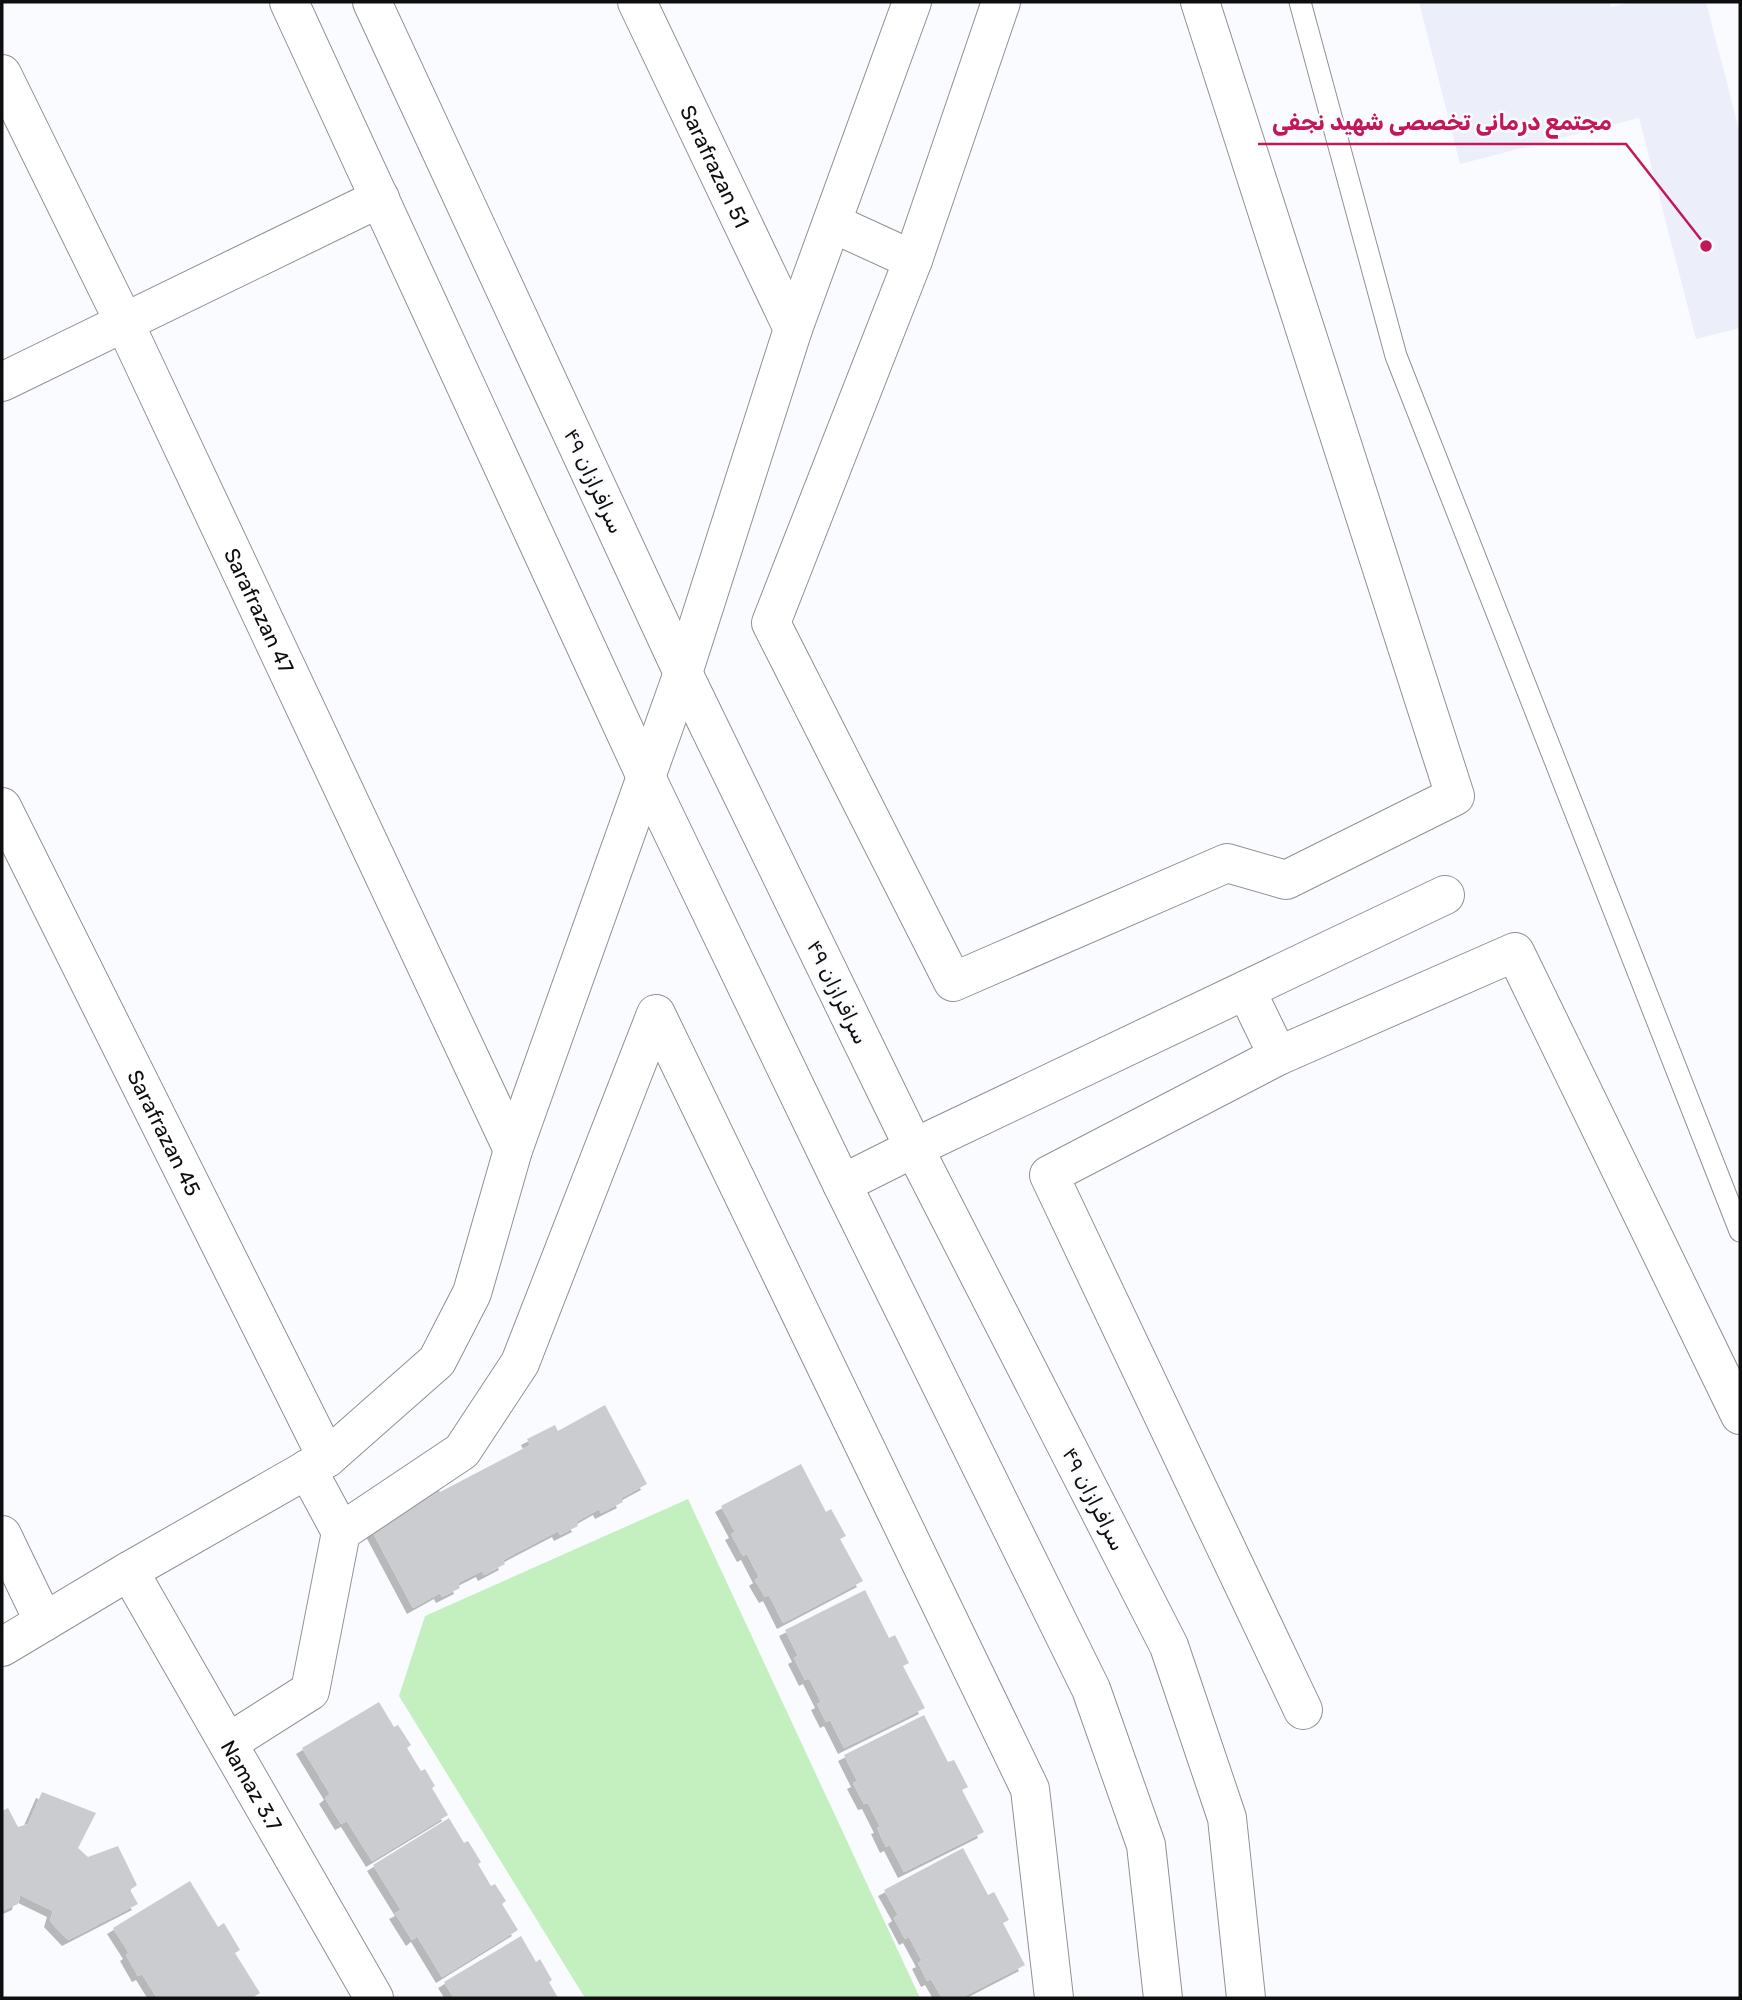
<svg xmlns="http://www.w3.org/2000/svg" width="1742" height="2000" font-family="Rubik,'Noto Sans Arabic',sans-serif">
  <defs>
    <filter id="shadow"><feDropShadow dx="-6" dy="6" stdDeviation="0" flood-color="#0004"/></filter>
  </defs>
  <rect width="100%" height="100%" fill="#fafbfe"/>
  <polygon fill="#eceffa" points="1419,2 1609,2 1611,7 1632,2 1706,2 1740,133 1740,328 1696,339 1639,118 1460,164"/>
  <polygon fill="#c4efbf" points="688,1499 920,1998 585,1998 399,1696 425,1616"/>
  <g fill="#cbcccf" filter="url(#shadow)">
    <polygon points="605,1405 647,1484 621,1498 623,1502 601,1513 599,1509 576,1522 578,1526 560,1535 558,1531 503,1560 505,1564 484,1575 482,1571 458,1583 460,1588 442,1597 440,1593 413,1608 371,1529 437,1487 440,1492 530,1445 527,1439 555,1425 558,1431"/>
    <polygon points="801,1464 826,1512 831,1509 846,1536 840,1539 863,1581 783,1623 769,1595 765,1597 755,1580 759,1577 747,1554 743,1556 731,1534 735,1532 721,1506"/>
    <polygon points="865,1590 889,1638 895,1635 909,1663 903,1666 925,1708 844,1748 830,1720 826,1722 817,1704 821,1702 809,1678 805,1680 794,1658 798,1656 785,1630"/>
    <polygon points="379,1702 394,1727 398,1725 411,1745 407,1748 421,1771 425,1769 435,1786 432,1788 448,1815 372,1861 347,1821 341,1824 325,1798 330,1794 302,1748"/>
    <polygon points="924,1715 948,1762 954,1760 968,1787 962,1790 984,1832 904,1872 890,1845 886,1847 877,1828 880,1827 868,1803 864,1804 853,1783 857,1781 844,1755"/>
    <polygon points="42,1792 96,1813 78,1848 88,1857 118,1846 137,1885 130,1890 138,1904 68,1940 50,1921 53,1911 20,1895 18,1904 2,1911 2,1811 8,1808 18,1827 28,1824"/>
    <polygon points="449,1818 464,1843 468,1841 481,1862 478,1864 491,1886 495,1884 506,1901 502,1904 518,1930 442,1977 417,1936 412,1940 395,1913 401,1910 373,1865"/>
    <polygon points="963,1848 988,1895 994,1892 1009,1920 1003,1923 1025,1965 961,1998 942,1998 931,1979 927,1981 918,1963 922,1961 909,1937 905,1939 894,1918 898,1915 884,1890"/>
    <polygon points="190,1881 218,1927 224,1923 240,1950 235,1953 260,1993 252,1998 157,1998 142,1974 138,1976 126,1955 129,1953 113,1928"/>
    <polygon points="521,1936 536,1962 540,1959 552,1980 549,1982 558,1998 454,1998 444,1982"/>
  </g>
  <g fill="none" stroke-linecap="round" stroke-linejoin="round">
    <defs>
      <polyline id="service" points="1300,2 1396,356 1740,1231"/>
      <g id="minor">
        <path id="s1" d="M637,2L793,329"/>
        <polyline points="1001,2 913,260 771,623 953,982 1227,863 1286,880 1455,796 1200,2"/>
        <path id="s2" d="M2,74L124,322L513,1150"/>
        <polyline points="832,223 913,260"/>
        <polyline points="2,382 380,198"/>
        <path id="s3" d="M2,807L327,1458"/>
        <polyline points="1246,990 1278,1056"/>
        <polyline points="842,1184 914,1148 1445,895"/>
        <polyline points="307,1469 341,1532"/>
        <polyline points="2,1535 44,1622"/>
        <path id="s4" d="M129,1571L374,1998"/>
        <polyline points="2,1647 129,1571 327,1458 437,1361 472,1293 513,1150 683,673 793,329 912,2"/>
        <polyline points="1303,1710 1049,1175 1278,1056 1515,952 1740,1415"/>
        <polyline points="228,1743 310,1691 341,1532 462,1451 520,1363 656,1014 1030,1789 1054,1998"/>
      </g>
      <g id="tertiary">
        <polyline points="289,2 646,777 842,1184 1091,1689 1146,1845 1163,1998"/>
        <polyline points="372,2 683,673 914,1148 1169,1646 1227,1818 1246,1998"/>
      </g>
    </defs>
    <use href="#service" stroke="#909194" stroke-width="23"/>
    <use href="#minor" stroke="#909194" stroke-width="40"/>
    <use href="#tertiary" stroke="#909194" stroke-width="40"/>
    <use href="#service" stroke="#fff" stroke-width="21"/>
    <use href="#minor" stroke="#fff" stroke-width="38"/>
    <use href="#tertiary" stroke="#fff" stroke-width="38"/>
  </g>
  <g text-anchor="middle" dominant-baseline="central" stroke-width="5" stroke-linejoin="round" paint-order="stroke">
    <g font-size="21" fill="#0e0e0f" stroke="#fafbfe">
      <text stroke="none"><textPath href="#s1" startOffset="182">Sarafrazan 51</textPath></text>
      <text transform="translate(594 481) rotate(65)">سرافرازان ۴۹</text>
      <text stroke="none"><textPath href="#s2" startOffset="595">Sarafrazan 47</textPath></text>
      <text transform="translate(838 992) rotate(64)">سرافرازان ۴۹</text>
      <text stroke="none"><textPath href="#s3" startOffset="364">Sarafrazan 45</textPath></text>
      <text transform="translate(1094 1499) rotate(63)">سرافرازان ۴۹</text>
      <text stroke="none"><textPath href="#s4" startOffset="247">Namaz 3.7</textPath></text>
    </g>
  </g>
  <path fill="none" stroke="#c2185b" stroke-width="2.5" d="M1706 246L1626 144H1258"/>
  <circle fill="#c2185b" stroke="#fafbfe" stroke-width="2.5" cx="1706" cy="246" r="7"/>
  <g font-size="23" text-anchor="middle" font-weight="bold" fill="#c2185b" stroke="#fafbfe" stroke-width="5" stroke-linejoin="round" paint-order="stroke">
    <text x="1442" y="130">مجتمع درمانی تخصصی شهید نجفی</text>
  </g>
  <rect width="1742" height="2000" fill="none" stroke="#0e0e0f" stroke-width="7"/>
</svg>
